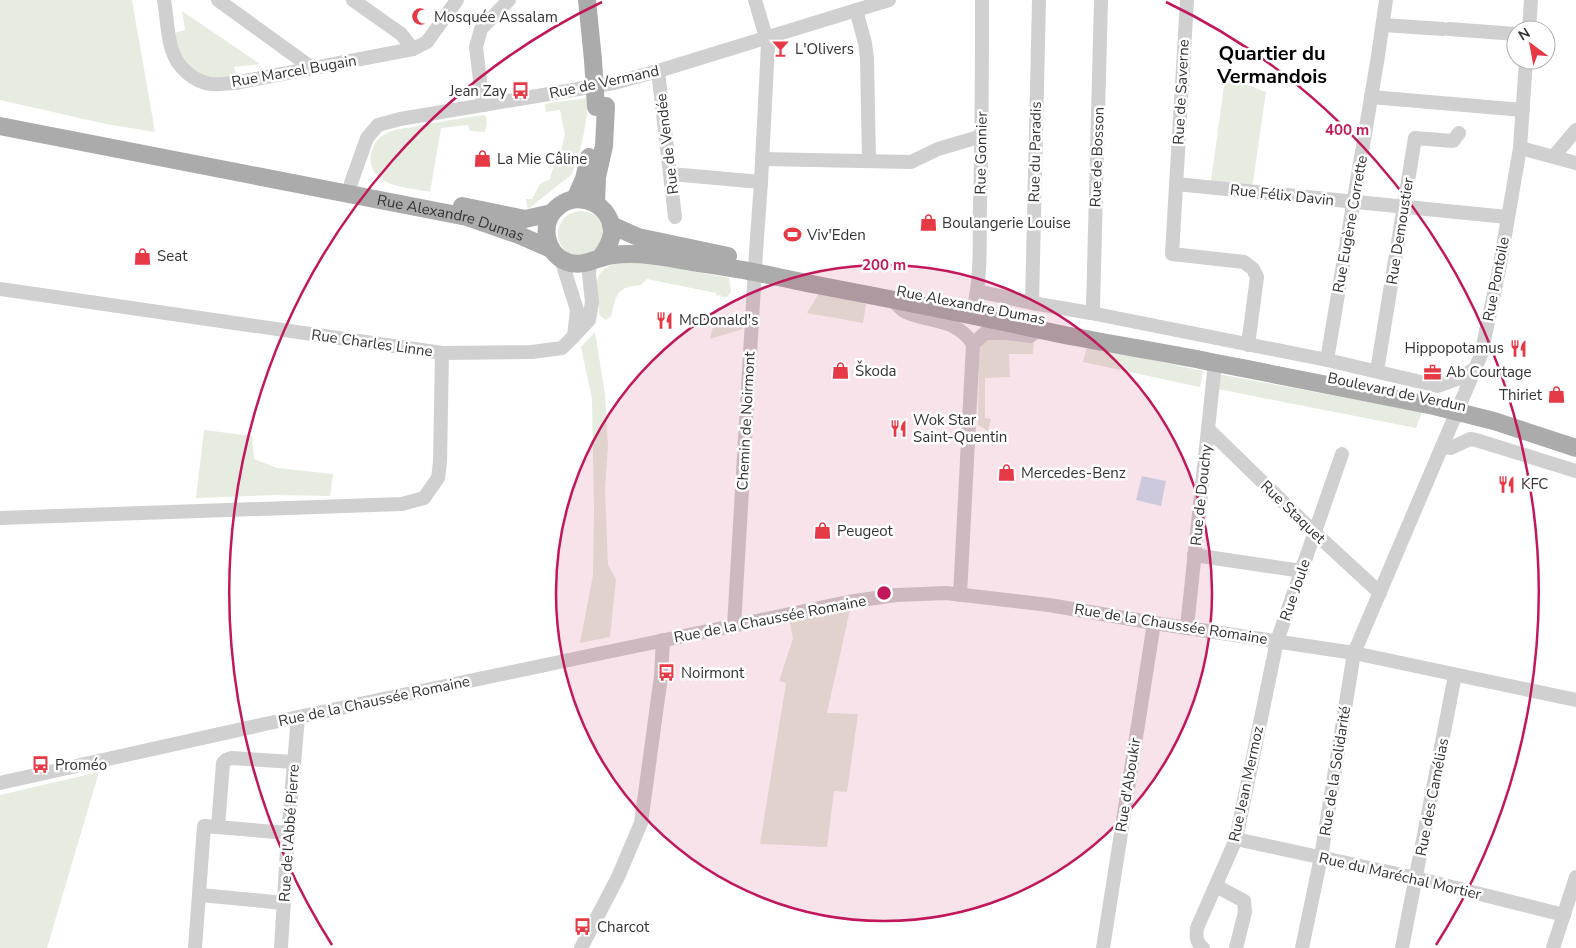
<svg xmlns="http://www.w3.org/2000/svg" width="1576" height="948" font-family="'Nunito Sans',sans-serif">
  <rect width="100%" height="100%" fill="#fff"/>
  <g fill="#e6ecdf">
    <polygon points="0,0 132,0 155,132 106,124 0,100"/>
    <path d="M182,11L260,64L234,67L236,78C224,79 208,79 197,73C183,66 176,48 174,33L185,30Z"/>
    <polygon points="1225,78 1240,82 1266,92 1252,189 1211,181"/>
    <path d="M587,98C589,117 580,157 571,175L528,209L526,201V199H532L540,184L550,179L557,154H560L565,135L560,110L546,112L545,104Z"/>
    <path d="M485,115L487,122L485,132L470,131L468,125L441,128L430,192C407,187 366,187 371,153C373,145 379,136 387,133C395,129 405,128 413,127C437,122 461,118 485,115Z"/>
    <circle cx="581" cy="234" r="23"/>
    <path d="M628,259L729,278L731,292L727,297H723L720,295L717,296L716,293L647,279L641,285C615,287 617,295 611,316L606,320L600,316C597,282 588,270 628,259Z"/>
    <polygon points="819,293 866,304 863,323 807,313"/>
    <polygon points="738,315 744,317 743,329 710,339 715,319 736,323"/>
    <polygon points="595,332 605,394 608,446 605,488 608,565 616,579 610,637 580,643 593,575 594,510 592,399 581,347"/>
    <polygon points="986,338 1034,341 1033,354 1009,354 1010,377 985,378 985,418 991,419 988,431 978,425 979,344"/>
    <polygon points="1087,346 1203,371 1200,387 1083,362"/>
    <polygon points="1218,374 1422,412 1416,428 1218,389"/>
    <polygon points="204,430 252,436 254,459 277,468 333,474 330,496 276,495 196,498"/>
    <polygon points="850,610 827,713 858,714 847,792 834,791 827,847 760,844 786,683 779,681 793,638 791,630 790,621"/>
    <polygon points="99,772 47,948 0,948 0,795"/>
  </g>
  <polygon fill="#cfe2ee" points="1142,476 1166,481 1161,506 1136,500"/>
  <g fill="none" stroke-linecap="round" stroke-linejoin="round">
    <g stroke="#d0d0d0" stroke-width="14">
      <path d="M164,0C167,16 167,36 172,50C177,67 194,82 211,84C219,85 227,83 235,83L413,49L427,42L457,0"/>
      <polyline points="218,0 312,68"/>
      <polyline points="353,0 401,34 413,49"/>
      <polyline points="1187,0 1172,254 1244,262 1253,269 1257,277 1248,345"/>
      <polyline points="856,10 865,43 867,58 869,161"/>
      <polyline points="1383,25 1443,29"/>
      <polyline points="1449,29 1516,34"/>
      <polyline points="1529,30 1531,0"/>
      <polyline points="658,71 675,217"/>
      <polyline points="1371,97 1523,110"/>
      <polyline points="485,105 482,97 476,47 481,29 509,0"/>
      <polyline points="1520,148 1576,163"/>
      <polyline points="1554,156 1576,130"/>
      <polyline points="762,159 911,162 938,149 982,136"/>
      <polyline points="671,174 761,182"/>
      <polyline points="351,183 367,138 378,125 400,119 614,83 658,71 889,0"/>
      <polyline points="1176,184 1507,217"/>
      <polyline points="561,259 577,310 574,336"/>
      <polyline points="0,289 442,353 532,352 562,348 574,336 589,320 592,302 589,274 590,262"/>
      <polyline points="977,291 1032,303 1091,313 1327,360 1438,386 1460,378 1476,368"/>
      <path d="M891,299C896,303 900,309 906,312C932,323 956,318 973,344"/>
      <polyline points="1032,303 1039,0"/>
      <path d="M974,306C982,273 979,237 980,203C982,135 982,68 982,0"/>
      <polyline points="1091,313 1093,307 1101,0"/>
      <polyline points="973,344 985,333 1006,333 1030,336 1040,329"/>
      <polyline points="1327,360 1378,56 1386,0"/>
      <polyline points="1377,371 1415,138 1453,141 1459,133"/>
      <polyline points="1208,429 1315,533 1380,593"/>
      <polyline points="1442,447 1451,448 1470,439 1476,440 1576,471"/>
      <polyline points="0,518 402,504 424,498 438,478 440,462 442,353"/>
      <polyline points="1194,555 1302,571"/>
      <polyline points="960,595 973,344"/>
      <polyline points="734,626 756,252 761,182 768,44 755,0"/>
      <polyline points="1187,627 1215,363"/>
      <polyline points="0,783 265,724 588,656 848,602 896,595 946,593 1049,605 1154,623 1354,653 1576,700"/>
      <polyline points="218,827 223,763 226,760 231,758 294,762"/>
      <polyline points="1236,839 1416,878 1564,915"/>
      <polyline points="1216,886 1244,901 1245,912 1236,948"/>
      <polyline points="200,895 284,903"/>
      <polyline points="195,948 204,826 288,833"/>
      <polyline points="281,948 288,833 298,717"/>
      <polyline points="581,948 618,877 641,823 661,676 663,640"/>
      <polyline points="1103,948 1154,623"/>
      <path d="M1203,948C1196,942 1196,937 1197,928L1236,839L1277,641L1342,454"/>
      <polyline points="1302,948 1321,857 1354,653 1481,355 1499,270 1520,148 1526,60"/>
      <polyline points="1402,948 1455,675"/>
      <polyline points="1553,948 1576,877"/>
    </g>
    <g stroke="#ababab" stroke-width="18">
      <polyline points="587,0 593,60"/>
      <path id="s1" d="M0,126L467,217L519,235L551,249"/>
      <polyline points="575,199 584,179 589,157"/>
      <polyline points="596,204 597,177 604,146 606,106"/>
      <polyline points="462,206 525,219 552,213"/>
      <polyline points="611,225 638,237 728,256"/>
      <path d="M601,257C606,250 611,242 612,233C613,206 580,189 559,206C539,221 544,253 567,262C584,268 597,257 613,255C639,252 666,257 692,262C713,265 734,268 754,272C775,276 796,281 817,285C896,300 976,316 1055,333C1109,344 1163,352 1216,363C1289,377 1362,392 1434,406L1494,421L1576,448"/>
    </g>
    <polyline stroke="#ababab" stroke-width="18" points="593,60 596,107"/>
  </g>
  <circle cx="884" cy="593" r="328" fill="#c2185b" fill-opacity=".12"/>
  <g fill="none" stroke="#c2185b" stroke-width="2.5">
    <circle cx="884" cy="593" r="328"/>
    <path d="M332 945A655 655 0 0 1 602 2M1166 2A655 655 0 0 1 1436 945"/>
  </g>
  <defs>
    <symbol id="mosque-bare" viewBox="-9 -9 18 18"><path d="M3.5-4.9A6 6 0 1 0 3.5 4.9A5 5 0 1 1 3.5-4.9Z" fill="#e63946" stroke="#fff" stroke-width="2.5" paint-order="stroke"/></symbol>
    <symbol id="bar-bare" viewBox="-9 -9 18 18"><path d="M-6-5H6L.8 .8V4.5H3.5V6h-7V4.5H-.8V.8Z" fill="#e63946" stroke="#fff" stroke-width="2.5" paint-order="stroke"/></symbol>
    <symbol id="bus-bare" viewBox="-9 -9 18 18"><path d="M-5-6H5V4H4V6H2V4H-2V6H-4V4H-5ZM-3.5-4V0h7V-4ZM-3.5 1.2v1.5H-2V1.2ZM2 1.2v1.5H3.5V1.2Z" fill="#e63946" stroke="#fff" stroke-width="2.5" paint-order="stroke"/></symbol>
    <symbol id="shop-bare" viewBox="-9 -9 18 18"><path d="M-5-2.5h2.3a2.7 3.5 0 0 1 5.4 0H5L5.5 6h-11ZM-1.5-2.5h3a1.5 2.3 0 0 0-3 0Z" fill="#e63946" stroke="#fff" stroke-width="2.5" paint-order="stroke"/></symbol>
    <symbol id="stadium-bare" viewBox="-9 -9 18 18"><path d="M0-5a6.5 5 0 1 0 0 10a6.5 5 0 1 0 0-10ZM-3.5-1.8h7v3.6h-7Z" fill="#e63946" stroke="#fff" stroke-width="2.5" paint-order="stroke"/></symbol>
    <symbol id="restaurant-bare" viewBox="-9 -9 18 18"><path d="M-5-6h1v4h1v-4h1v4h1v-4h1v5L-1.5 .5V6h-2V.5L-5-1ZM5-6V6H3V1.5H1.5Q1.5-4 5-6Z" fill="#e63946" stroke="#fff" stroke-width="2.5" paint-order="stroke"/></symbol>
    <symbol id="office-bare" viewBox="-9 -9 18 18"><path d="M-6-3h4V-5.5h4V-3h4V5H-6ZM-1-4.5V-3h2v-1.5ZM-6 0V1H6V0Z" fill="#e63946" stroke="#fff" stroke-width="2.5" paint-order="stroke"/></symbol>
  </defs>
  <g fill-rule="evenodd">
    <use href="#mosque-bare" x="408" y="4" width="25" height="25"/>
    <use href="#bar-bare" x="768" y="36" width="25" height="25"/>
    <use href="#bus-bare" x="508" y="78" width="25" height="25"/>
    <use href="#shop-bare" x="470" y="146" width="25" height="25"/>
    <use href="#shop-bare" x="916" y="210" width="25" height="25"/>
    <use href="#stadium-bare" x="780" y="222" width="25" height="25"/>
    <use href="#shop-bare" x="130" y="244" width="25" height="25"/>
    <use href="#restaurant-bare" x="652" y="308" width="25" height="25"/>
    <use href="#restaurant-bare" x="1506" y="336" width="25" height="25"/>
    <use href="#shop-bare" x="828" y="358" width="25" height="25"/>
    <use href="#office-bare" x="1420" y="360" width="25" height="25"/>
    <use href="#shop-bare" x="1544" y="382" width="25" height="25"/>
    <use href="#restaurant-bare" x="886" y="416" width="25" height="25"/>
    <use href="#shop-bare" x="994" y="460" width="25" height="25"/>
    <use href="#restaurant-bare" x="1494" y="472" width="25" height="25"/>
    <use href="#shop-bare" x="810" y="518" width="25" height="25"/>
    <use href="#bus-bare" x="654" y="660" width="25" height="25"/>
    <use href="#bus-bare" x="28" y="752" width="25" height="25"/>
    <use href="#bus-bare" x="570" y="914" width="25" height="25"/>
  </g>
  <g text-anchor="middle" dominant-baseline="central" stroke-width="5" stroke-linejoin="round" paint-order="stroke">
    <g font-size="15" fill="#333" stroke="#fff" text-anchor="start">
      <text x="434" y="17">Mosquée Assalam</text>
      <text x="795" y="49">L'Olivers</text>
      <text x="507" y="91" text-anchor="end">Jean Zay</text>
      <text x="497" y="159">La Mie Câline</text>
      <text x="942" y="223">Boulangerie Louise</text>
      <text x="807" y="235">Viv'Eden</text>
      <text x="157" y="256">Seat</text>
      <text x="679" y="320">McDonald's</text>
      <text x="1504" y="348" text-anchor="end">Hippopotamus</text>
      <text x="855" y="371">Škoda</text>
      <text x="1446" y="372">Ab Courtage</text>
      <text x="1542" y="395" text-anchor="end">Thiriet</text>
      <text x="913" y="420">Wok Star<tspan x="913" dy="17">Saint-Quentin</tspan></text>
      <text x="1021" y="473">Mercedes-Benz</text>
      <text x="1521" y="484">KFC</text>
      <text x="837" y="531">Peugeot</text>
      <text x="681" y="673">Noirmont</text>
      <text x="55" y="765">Proméo</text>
      <text x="597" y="927">Charcot</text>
    </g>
    <g font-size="15" fill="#333" stroke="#fff">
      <text transform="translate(294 71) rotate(-10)">Rue Marcel Bugain</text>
      <text transform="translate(604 82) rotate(-12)">Rue de Vermand</text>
      <text transform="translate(1181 92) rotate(-87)">Rue de Saverne</text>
      <text transform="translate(667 144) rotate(-97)">Rue de Vendée</text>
      <text transform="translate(1035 152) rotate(-89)">Rue du Paradis</text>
      <text transform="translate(981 153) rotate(-89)">Rue Gonnier</text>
      <text transform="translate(1097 157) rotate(-88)">Rue de Bosson</text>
      <text transform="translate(1282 195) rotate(6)">Rue Félix Davin</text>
      <text stroke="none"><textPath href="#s1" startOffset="460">Rue Alexandre Dumas</textPath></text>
      <text transform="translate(1350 224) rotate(-80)">Rue Eugène Corrette</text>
      <text transform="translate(1400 231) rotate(-81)">Rue Demoustier</text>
      <text transform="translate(1496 279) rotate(-79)">Rue Pontoile</text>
      <text transform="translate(971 305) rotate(11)">Rue Alexandre Dumas</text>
      <text transform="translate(372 343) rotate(8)">Rue Charles Linne</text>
      <text transform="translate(1397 392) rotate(12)">Boulevard de Verdun</text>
      <text transform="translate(746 421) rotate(-87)">Chemin de Noirmont</text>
      <text transform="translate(1201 495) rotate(-84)">Rue de Douchy</text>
      <text transform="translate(1293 512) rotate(44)">Rue Staquet</text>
      <text transform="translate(1295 590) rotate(-71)">Rue Joule</text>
      <text transform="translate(770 619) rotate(-11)">Rue de la Chaussée Romaine</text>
      <text transform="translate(1171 624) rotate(9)">Rue de la Chaussée Romaine</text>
      <text transform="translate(374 701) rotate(-12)">Rue de la Chaussée Romaine</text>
      <text transform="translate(1335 771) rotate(-81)">Rue de la Solidarité</text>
      <text transform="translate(1246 784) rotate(-78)">Rue Jean Mermoz</text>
      <text transform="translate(1128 785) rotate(-81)">Rue d'Aboukir</text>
      <text transform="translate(1432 797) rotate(-79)">Rue des Camélias</text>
      <text transform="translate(289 833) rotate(-86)">Rue de l'Abbé Pierre</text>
      <text transform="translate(1400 876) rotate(13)">Rue du Maréchal Mortier</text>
    </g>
    <g font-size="20" font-weight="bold" fill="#000" stroke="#fff">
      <text x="1272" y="53">Quartier du<tspan x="1272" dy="23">Vermandois</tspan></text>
    </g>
  </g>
  <circle cx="884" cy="593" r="8" fill="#c2185b" stroke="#fff" stroke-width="2.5"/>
  <g font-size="15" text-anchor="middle" font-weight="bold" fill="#c2185b" stroke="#fff" stroke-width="5" stroke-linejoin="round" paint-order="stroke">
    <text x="1347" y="135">400 m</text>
    <text x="884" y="270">200 m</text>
  </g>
  <g transform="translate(1531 45) rotate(328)"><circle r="24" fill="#ffffff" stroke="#adadad"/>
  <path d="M0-4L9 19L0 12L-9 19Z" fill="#e63946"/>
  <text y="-8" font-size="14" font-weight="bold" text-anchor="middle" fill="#333333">N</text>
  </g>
</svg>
